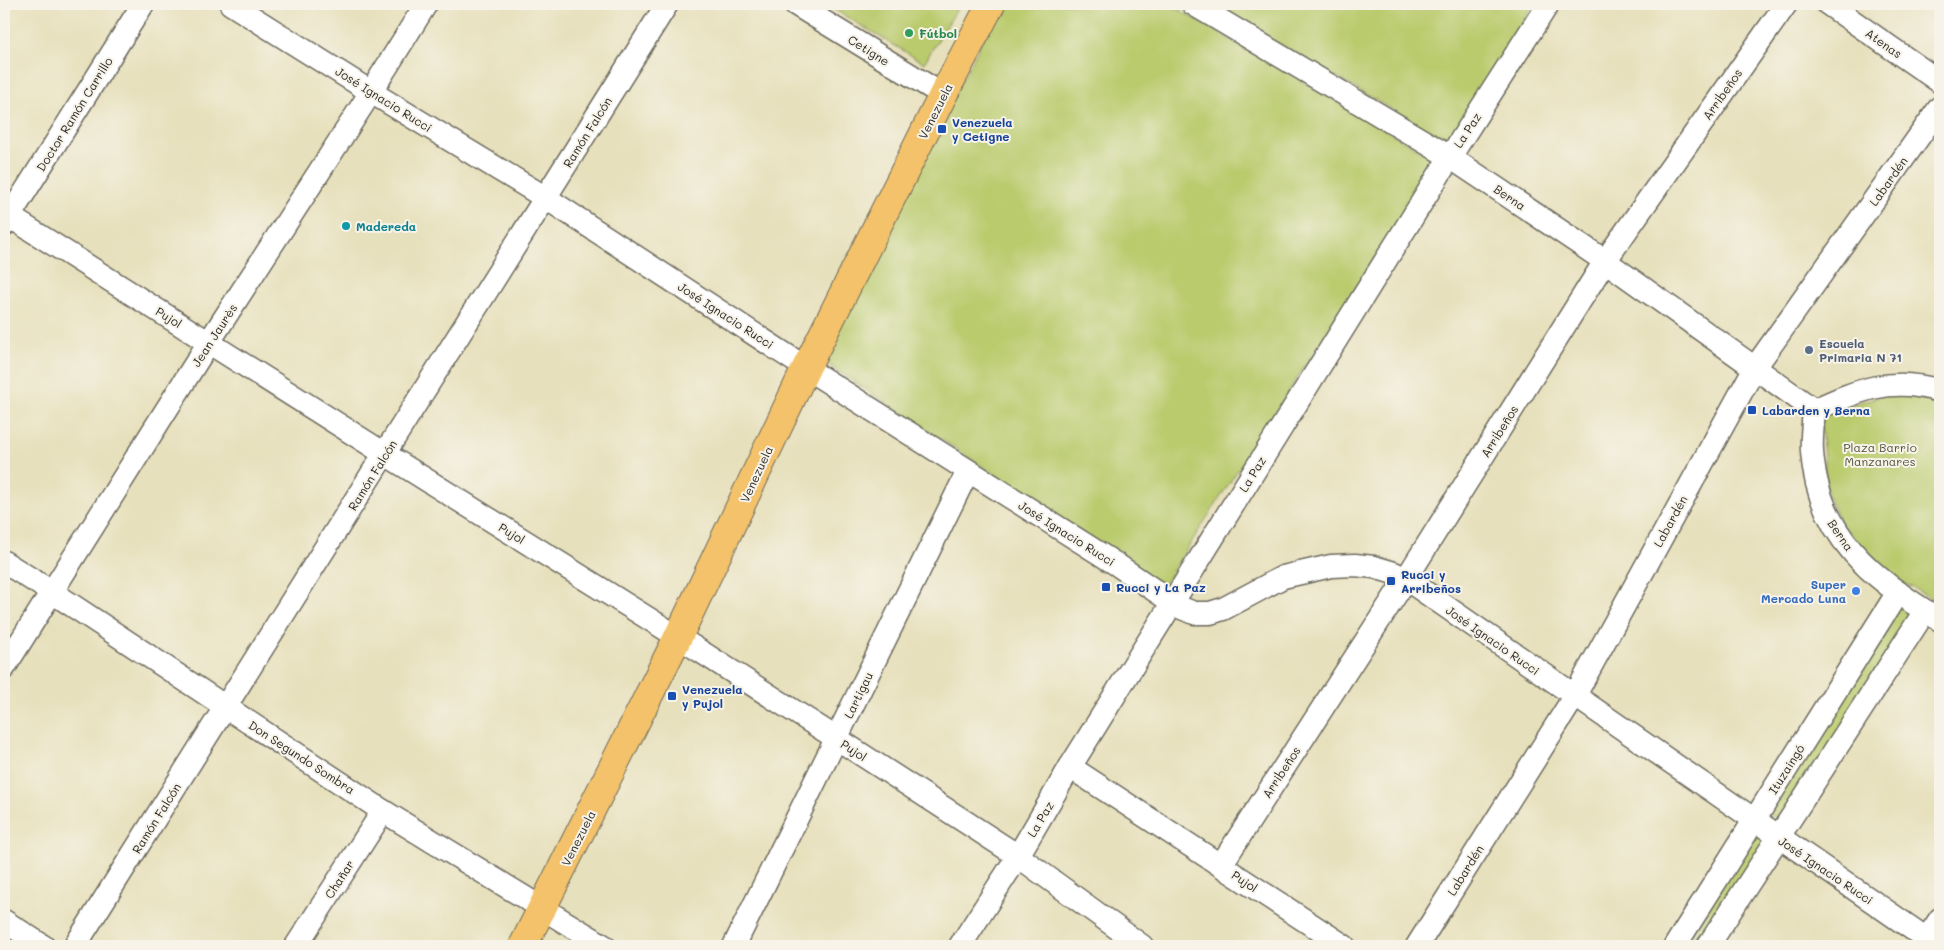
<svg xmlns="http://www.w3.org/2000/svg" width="1944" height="950" font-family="Mali,sans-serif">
  <rect width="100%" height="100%" fill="#f7f3e8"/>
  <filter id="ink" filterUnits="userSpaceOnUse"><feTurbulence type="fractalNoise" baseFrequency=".02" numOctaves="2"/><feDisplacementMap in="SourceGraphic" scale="10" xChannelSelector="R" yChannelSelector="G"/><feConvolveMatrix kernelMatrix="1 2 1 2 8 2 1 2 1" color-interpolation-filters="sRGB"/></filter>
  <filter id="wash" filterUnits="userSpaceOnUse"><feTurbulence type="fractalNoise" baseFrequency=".0096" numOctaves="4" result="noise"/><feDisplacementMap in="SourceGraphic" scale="20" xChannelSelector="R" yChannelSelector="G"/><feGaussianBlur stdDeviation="1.12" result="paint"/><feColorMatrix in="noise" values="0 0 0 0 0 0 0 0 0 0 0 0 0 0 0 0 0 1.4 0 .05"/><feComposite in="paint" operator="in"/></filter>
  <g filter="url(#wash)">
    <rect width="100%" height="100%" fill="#e7e0bc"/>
    <g fill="#bacb6d" stroke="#727b4c">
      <polygon points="825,4 960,4 924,63"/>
      <polygon points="1001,4 1169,4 1428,155 1432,169 1163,586 820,359"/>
      <polygon points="1211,4 1534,4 1451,144"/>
      <polygon points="1895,392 1940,403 1940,603 1902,582 1881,565 1840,523 1827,494 1821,423 1829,411"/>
      <polygon points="1902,602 1918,612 1782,822 1766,812"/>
      <polygon points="1755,832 1767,839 1700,946 1683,946"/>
    </g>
  </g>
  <g filter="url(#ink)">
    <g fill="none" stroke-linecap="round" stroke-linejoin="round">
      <defs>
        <g id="minor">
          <polyline points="231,4 371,92 546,198 806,368 1116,564 1179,607 1194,613 1210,613 1223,609 1283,577 1331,566 1355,565 1374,567 1394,573 1406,579 1937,946"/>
          <polyline points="795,4 943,95"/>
          <polyline points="1193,4 1450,157 1605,261 1814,410"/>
          <polyline points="1828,4 1940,82"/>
          <polyline points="4,213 385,454 678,637 836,738 1018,856 1142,946"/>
          <polyline points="4,225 143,4"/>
          <path d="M1814,410C1813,424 1811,438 1812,452C1818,536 1873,580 1940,620"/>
          <path d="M1814,410C1858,390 1891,376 1940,391"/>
          <polyline points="4,562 52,592 383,811 604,946"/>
          <polyline points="4,668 209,342 371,92 426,4"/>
          <polyline points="1070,767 1344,946"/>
          <polyline points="1221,865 1406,579 1605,261 1786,4"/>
          <polyline points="4,921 43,946"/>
          <polyline points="75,946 667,4"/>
          <polyline points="296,946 383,811"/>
          <polyline points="734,946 968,471"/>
          <polyline points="960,946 1018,856 1070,767 1450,157 1548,4"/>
          <polyline points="1417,946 1574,697 1754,369 1940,107"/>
          <polyline points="1675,946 1898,592"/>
          <polyline points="1708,946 1925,611"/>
          <polyline points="1922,946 1940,919"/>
        </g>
        <polyline id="major" points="523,946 678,637 806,368 943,95 991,4"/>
      </defs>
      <use href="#minor" stroke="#6d6a5e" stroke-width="25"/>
      <use href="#major" stroke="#6d6a5e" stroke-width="30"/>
      <use href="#minor" stroke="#fff" stroke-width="22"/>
      <use href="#major" stroke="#f3c26a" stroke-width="28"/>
    </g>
  </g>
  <circle fill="#2e9e5b" stroke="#f7f3e8" stroke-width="2" cx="909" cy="33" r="5"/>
  <g fill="#1a4fb4" stroke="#f7f3e8" stroke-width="2">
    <rect x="937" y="124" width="10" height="10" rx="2.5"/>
    <rect x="1747" y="405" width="10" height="10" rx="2.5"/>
    <rect x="1386" y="576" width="10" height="10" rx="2.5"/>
    <rect x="1101" y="582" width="10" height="10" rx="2.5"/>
    <rect x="667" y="691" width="10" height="10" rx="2.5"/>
  </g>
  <circle fill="#0f9aa8" stroke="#f7f3e8" stroke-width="2" cx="346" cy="226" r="5"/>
  <circle fill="#5c6f8a" stroke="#f7f3e8" stroke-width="2" cx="1809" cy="350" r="5"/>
  <circle fill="#3f7fe0" stroke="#f7f3e8" stroke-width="2" cx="1856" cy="591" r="5"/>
  <g text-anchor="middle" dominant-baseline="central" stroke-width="4" stroke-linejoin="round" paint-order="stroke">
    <g font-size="12" font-weight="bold" fill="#27864d" stroke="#f7f3e8" text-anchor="start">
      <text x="919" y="33">Fútbol</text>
    </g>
    <g font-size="12" fill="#2b2b2b" stroke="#f7f3e8">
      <text transform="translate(1884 43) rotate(35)">Atenas</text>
      <text transform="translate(869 50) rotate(32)">Cetigne</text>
      <text transform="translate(1722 94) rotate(-55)">Arribeños</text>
      <text transform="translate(384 99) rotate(32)">José Ignacio Rucci</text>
      <text transform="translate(935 111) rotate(-63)">Venezuela</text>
      <text transform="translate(74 114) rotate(-58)">Doctor Ramón Carrillo</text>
      <text transform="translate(1467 130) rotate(-57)">La Paz</text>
      <text transform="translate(587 132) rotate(-58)">Ramón Falcón</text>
      <text transform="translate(1888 181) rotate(-55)">Labardén</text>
      <text transform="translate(1510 197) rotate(34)">Berna</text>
      <text transform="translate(726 315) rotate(33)">José Ignacio Rucci</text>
      <text transform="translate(169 317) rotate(32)">Pujol</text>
      <text transform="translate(214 335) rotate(-57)">Jean Jaurès</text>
      <text transform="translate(1499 431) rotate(-58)">Arribeños</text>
      <text transform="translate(756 474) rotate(-65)">Venezuela</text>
      <text transform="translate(1252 474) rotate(-58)">La Paz</text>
      <text transform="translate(372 475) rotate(-58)">Ramón Falcón</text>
      <text transform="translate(1670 521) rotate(-61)">Labardén</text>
      <text transform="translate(512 533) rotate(32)">Pujol</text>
      <text transform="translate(1067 533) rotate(32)">José Ignacio Rucci</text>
      <text transform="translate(1841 535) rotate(56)">Berna</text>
      <text transform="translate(1493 640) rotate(35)">José Ignacio Rucci</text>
      <text transform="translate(858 695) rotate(-64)">Lartigau</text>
      <text transform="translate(854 750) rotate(33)">Pujol</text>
      <text transform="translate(302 757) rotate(33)">Don Segundo Sombra</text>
      <text transform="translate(1786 769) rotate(-58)">Ituzaingó</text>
      <text transform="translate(1281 772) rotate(-57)">Arribeños</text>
      <text transform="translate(156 818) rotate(-58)">Ramón Falcón</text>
      <text transform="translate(1040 819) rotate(-59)">La Paz</text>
      <text transform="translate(578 838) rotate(-63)">Venezuela</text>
      <text transform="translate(1465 870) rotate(-58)">Labardén</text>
      <text transform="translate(1826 870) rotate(34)">José Ignacio Rucci</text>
      <text transform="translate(339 879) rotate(-57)">Chañar</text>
      <text transform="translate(1245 881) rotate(34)">Pujol</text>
    </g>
    <g font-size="12" font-weight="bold" fill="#164399" stroke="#f7f3e8" text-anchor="start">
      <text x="952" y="122">Venezuela<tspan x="952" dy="14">y Cetigne</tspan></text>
      <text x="1762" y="410">Labarden y Berna</text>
      <text x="1401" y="574">Rucci y<tspan x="1401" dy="14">Arribeños</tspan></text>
      <text x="1116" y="587">Rucci y La Paz</text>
      <text x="682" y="689">Venezuela<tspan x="682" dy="14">y Pujol</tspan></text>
    </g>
    <g font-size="12" font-weight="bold" fill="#0d838f" stroke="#f7f3e8" text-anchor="start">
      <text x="356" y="226">Madereda</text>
    </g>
    <g font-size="12" font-weight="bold" fill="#4e5e75" stroke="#f7f3e8" text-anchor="start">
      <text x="1819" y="343">Escuela<tspan x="1819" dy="14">Primaria N 71</tspan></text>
    </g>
    <g font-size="12" fill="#4f533c" stroke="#f7f3e8">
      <text x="1880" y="447">Plaza Barrio<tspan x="1880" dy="14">Manzanares</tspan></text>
    </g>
    <g font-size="12" font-weight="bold" fill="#366cbe" stroke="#f7f3e8" text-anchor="end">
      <text x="1846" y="584">Super<tspan x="1846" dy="14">Mercado Luna</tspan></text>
    </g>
  </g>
  <rect width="1944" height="950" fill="none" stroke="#f7f3e8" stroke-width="20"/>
</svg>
